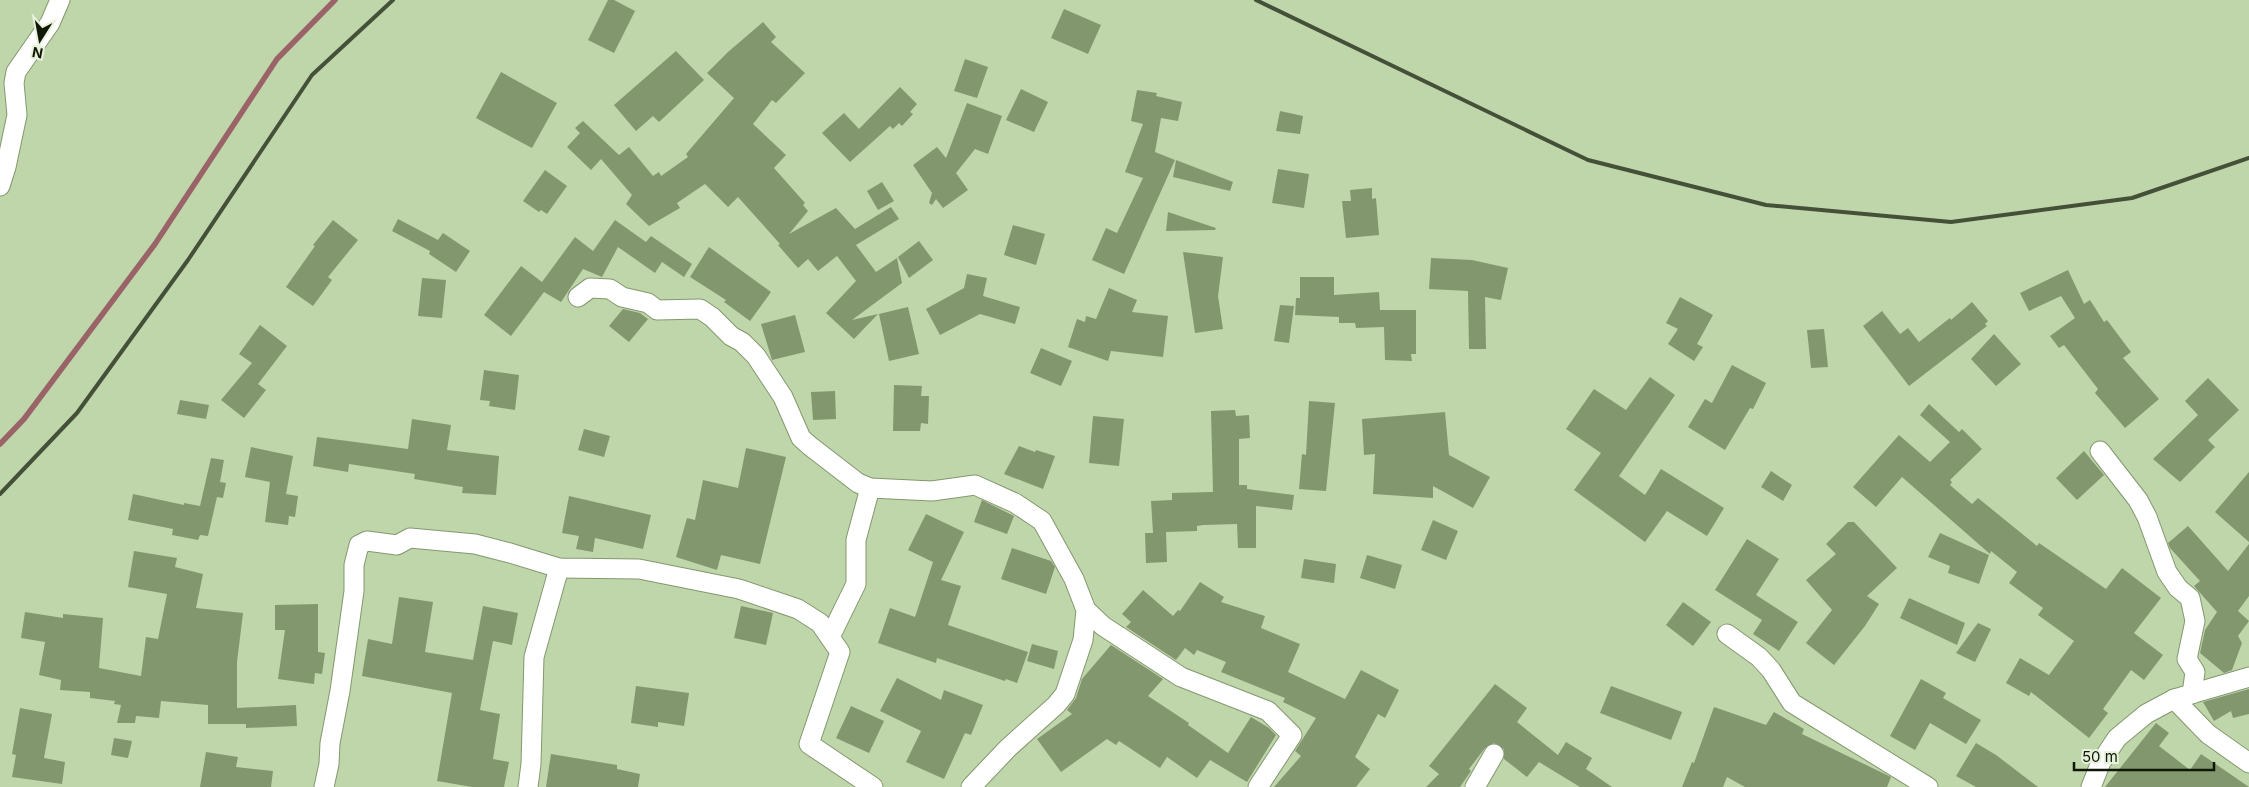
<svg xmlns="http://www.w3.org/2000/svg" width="2249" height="787" font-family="Inter,sans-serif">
  <rect width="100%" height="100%" fill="#bfd5aa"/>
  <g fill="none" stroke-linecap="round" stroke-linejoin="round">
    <polyline stroke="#996368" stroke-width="5.5" points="0,444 24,419 155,244 277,59 335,0"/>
  </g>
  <g fill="#82976e">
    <polygon points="608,0 614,0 635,11 614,53 588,40"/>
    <polygon points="1064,9 1101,25 1088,54 1051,38"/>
    <polygon points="763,22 776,37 771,42 805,73 776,103 772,100 753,124 786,155 774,168 805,203 803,205 808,211 789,234 836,208 855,229 891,207 899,219 856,245 876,272 897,258 902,283 852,320 878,314 854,339 826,313 856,281 837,256 818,271 808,259 798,268 778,245 780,244 738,197 728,207 705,184 677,203 680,208 649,226 626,204 632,195 601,159 591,170 567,147 580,133 575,128 583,121 619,155 629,147 653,176 659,172 661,176 688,157 686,154 734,98 707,73 728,52"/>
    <polygon points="676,51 704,80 659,122 653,116 636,131 614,105"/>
    <polygon points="965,59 988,67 977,98 954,91"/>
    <polygon points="501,72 557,103 532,148 476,118"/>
    <polygon points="900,87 917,104 910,112 913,114 902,126 899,123 893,129 890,126 850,162 822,133 844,113 859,129"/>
    <polygon points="1021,89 1048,102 1034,132 1006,120"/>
    <polygon points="1137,90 1157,93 1156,96 1182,102 1178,121 1161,118 1155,152 1175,160 1124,274 1092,260 1106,228 1117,233 1143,178 1125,172 1143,124 1131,121"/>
    <polygon points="967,103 1002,116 988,154 975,149 956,173 968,190 943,208 936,199 932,205 929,203 932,193 913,165 937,147 946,158"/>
    <polygon points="1280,111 1303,116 1300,134 1276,131"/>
    <polygon points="1176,160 1233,182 1230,191 1173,177"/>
    <polygon points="1278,169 1309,174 1304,208 1272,203"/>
    <polygon points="545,170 567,186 547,214 541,210 539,212 523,201"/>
    <polygon points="882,182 894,201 878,210 867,191"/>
    <polygon points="1372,188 1372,199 1376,198 1379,235 1346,238 1342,201 1351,201 1350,190"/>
    <polygon points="1168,212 1216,228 1215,230 1166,231"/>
    <polygon points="398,219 438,240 443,233 470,251 456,272 429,254 430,251 392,231"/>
    <polygon points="333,220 358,240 328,277 332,280 313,306 286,287 315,246 313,245"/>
    <polygon points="615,220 646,242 651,236 692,264 684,277 662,262 655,273 618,247 602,277 583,269 561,302 544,292 511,336 484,315 521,266 542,282 575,237 593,251"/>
    <polygon points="1013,225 1045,234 1036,265 1004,255"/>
    <polygon points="919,241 933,260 909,278 898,257"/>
    <polygon points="709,247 771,292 750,321 724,302 726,300 690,277"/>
    <polygon points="1183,252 1223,257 1218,296 1223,329 1195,333"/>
    <polygon points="1431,258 1472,260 1508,268 1501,300 1485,297 1486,349 1469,349 1468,291 1429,289"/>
    <polygon points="2068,270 2084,304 2090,300 2104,322 2107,320 2131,352 2123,358 2159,399 2125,428 2095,393 2098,389 2064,345 2059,348 2050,336 2075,318 2061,296 2029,311 2020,293"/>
    <polygon points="967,274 987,278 983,296 1020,307 1015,324 980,314 940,335 926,309 964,288"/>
    <polygon points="1300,277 1334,277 1334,295 1379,292 1380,310 1416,310 1416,354 1411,354 1412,361 1385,360 1384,327 1356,328 1355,323 1339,323 1339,317 1295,315 1296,298 1300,298"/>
    <polygon points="422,278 446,280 442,318 418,316"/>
    <polygon points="1109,288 1137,300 1132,312 1168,316 1163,357 1111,351 1108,361 1068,347 1077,319 1085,322 1086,316 1096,319"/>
    <polygon points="1680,297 1713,315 1697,344 1703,347 1694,361 1668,344 1678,329 1666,323"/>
    <polygon points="1972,302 1988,321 1985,324 1987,326 1909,386 1863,326 1882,311 1900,334 1908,328 1919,342 1950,318 1951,320"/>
    <polygon points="1280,305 1294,306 1289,343 1274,341"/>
    <polygon points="908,307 919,354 889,361 879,314"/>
    <polygon points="623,309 640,313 648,319 629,342 609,326"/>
    <polygon points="795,315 805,352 772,360 761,324"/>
    <polygon points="260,325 287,346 258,384 266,390 244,418 221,400 252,363 239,354"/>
    <polygon points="1824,329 1828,367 1811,368 1807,330"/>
    <polygon points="1994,334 2021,364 1996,386 1971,359"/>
    <polygon points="1041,348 1072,361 1061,386 1030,373"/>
    <polygon points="1732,365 1766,383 1753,409 1750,408 1725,450 1688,427 1705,399 1712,403"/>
    <polygon points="484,370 519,375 515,410 489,406 490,401 480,400"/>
    <polygon points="1650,377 1675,395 1619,476 1645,495 1661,469 1724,508 1707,536 1667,511 1645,542 1574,490 1601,453 1566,429 1594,389 1626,410"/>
    <polygon points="2208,378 2239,410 2208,440 2215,447 2180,482 2153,459 2198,415 2185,401"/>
    <polygon points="894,385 922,386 921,396 929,396 928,424 921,423 920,431 893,431"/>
    <polygon points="835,391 836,419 813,420 811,392"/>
    <polygon points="180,400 209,405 206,419 177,414"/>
    <polygon points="1309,401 1335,403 1326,491 1299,489 1302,454 1306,455"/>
    <polygon points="1929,404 1959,432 1962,429 1982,449 1950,480 1952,482 1950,485 1972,504 1978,498 2037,546 2039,543 2106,589 2122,568 2161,598 2134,633 2163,655 2144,680 2131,670 2103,709 2108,713 2089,738 2031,692 2029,696 2006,683 2020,658 2049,675 2074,641 2038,615 2043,608 2009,583 2017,572 1991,551 1990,554 1902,477 1876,507 1853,487 1899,435 1930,462 1950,442 1920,415"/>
    <polygon points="1235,410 1236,416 1249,415 1250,438 1239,439 1239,485 1247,485 1247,489 1294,495 1292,510 1256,506 1256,548 1238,548 1237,524 1203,525 1197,526 1197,531 1166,532 1167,562 1146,563 1145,533 1153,533 1151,501 1172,500 1172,493 1213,492 1211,411"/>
    <polygon points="1445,412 1449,455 1490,477 1473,508 1433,486 1433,498 1373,494 1375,454 1364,455 1362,419"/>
    <polygon points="1093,416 1124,419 1119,466 1089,463"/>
    <polygon points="412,419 451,425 447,450 499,456 496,495 462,493 463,487 414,479 415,474 349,464 348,472 313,466 317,437 408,449"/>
    <polygon points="584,429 610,436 604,457 578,450"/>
    <polygon points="1019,446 1035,452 1036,450 1055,456 1043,489 1004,474"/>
    <polygon points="251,447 293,456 286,494 298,496 295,517 289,516 288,525 265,522 270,482 245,477"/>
    <polygon points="746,448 786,457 760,564 721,555 717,570 676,557 687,518 695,520 703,480 738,488"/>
    <polygon points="2084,451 2104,475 2077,500 2056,478"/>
    <polygon points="211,458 224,460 220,482 226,483 223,498 217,497 208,536 200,535 198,540 172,535 173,529 128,520 133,494 184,505 184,503 200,506"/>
    <polygon points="1771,471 1792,485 1783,501 1761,487"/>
    <polygon points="2249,472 2249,542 2215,512"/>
    <polygon points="569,496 651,515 643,549 595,538 593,552 576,549 579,536 562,533"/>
    <polygon points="982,500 1014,516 1007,534 974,522"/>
    <polygon points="926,514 964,532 941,580 961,586 948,625 1028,652 1017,683 1006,679 1005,681 937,658 936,663 878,643 890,608 915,617 933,562 908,550"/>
    <polygon points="1433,520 1458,531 1446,560 1421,550"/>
    <polygon points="1848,522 1854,522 1897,568 1867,596 1879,604 1865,626 1834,665 1806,643 1832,610 1806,580 1836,554 1826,544"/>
    <polygon points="2188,526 2228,571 2249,544 2249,596 2238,611 2249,621 2238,636 2242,643 2232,670 2224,673 2200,653 2205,630 2217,612 2194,586 2200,581 2170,548 2168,543"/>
    <polygon points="1940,533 1989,555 1979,584 1948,573 1950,566 1928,557"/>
    <polygon points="1747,539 1779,559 1756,595 1798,622 1779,651 1753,634 1762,620 1715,590"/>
    <polygon points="1012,548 1051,561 1055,567 1046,594 1001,579"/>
    <polygon points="134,551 177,558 175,567 203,574 196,608 243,613 237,662 237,708 296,705 297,726 246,728 246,724 208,724 208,705 161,701 159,718 136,716 135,723 117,723 121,705 114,704 115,701 90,698 90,692 60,690 61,680 39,675 45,642 21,638 25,612 63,618 63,614 103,618 99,668 141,676 146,637 158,639 167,594 128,587"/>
    <polygon points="1367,555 1402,565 1395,589 1360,578"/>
    <polygon points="1304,559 1336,564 1334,583 1301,578"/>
    <polygon points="1200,582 1224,597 1221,602 1265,616 1261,628 1300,644 1288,672 1345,699 1361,670 1399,690 1385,718 1378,714 1355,757 1370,769 1356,787 1274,787 1301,756 1295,751 1316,718 1283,702 1285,698 1221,672 1226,662 1197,650 1194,655 1185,648 1176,660 1126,627 1131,622 1122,614 1143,590 1173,616 1178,610 1180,611"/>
    <polygon points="399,597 433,602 425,652 473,660 483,606 518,613 512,645 493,641 480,710 500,714 493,759 509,762 504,787 472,787 437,781 452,693 362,676 368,639 392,644"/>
    <polygon points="1909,598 1965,623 1957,645 1900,618"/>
    <polygon points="1683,602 1711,622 1693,646 1666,625"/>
    <polygon points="318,604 318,652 325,653 322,674 315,673 314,684 278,679 285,630 275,630 275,605"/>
    <polygon points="741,606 773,613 766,645 734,638"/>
    <polygon points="1978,623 1991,629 1975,662 1956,653"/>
    <polygon points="1032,644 1058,651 1054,669 1027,661"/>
    <polygon points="1111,645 1163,679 1148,696 1189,723 1188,725 1228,753 1251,717 1269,728 1276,735 1247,782 1210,760 1197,778 1167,757 1160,768 1119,741 1116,745 1107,739 1061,772 1037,739 1072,714 1067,710 1076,698 1082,679"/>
    <polygon points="897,678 941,700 944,690 983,705 971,735 965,733 944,779 906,762 921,731 880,711"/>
    <polygon points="1921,679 1946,693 1943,698 1981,720 1966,744 1930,723 1915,750 1890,736"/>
    <polygon points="1495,684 1527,708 1517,722 1558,755 1566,742 1592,758 1586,769 1612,787 1580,787 1539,762 1527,777 1504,759 1504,749 1494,743 1485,748 1469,769 1471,771 1460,787 1426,787 1439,774 1429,766"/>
    <polygon points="636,686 689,693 684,726 658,722 658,727 631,723"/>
    <polygon points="1611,686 1682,712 1671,740 1600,713"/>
    <polygon points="2249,689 2249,714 2233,718 2231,711 2214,721 2203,702"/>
    <polygon points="851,706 884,721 869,753 836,738"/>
    <polygon points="1714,707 1766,725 1774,712 1804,729 1802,734 1891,777 1887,787 1745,787 1727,777 1723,787 1682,787 1692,762 1694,763"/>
    <polygon points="20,708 52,714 44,758 65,762 62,784 12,777 16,755 12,754"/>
    <polygon points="2156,723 2169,733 2159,746 2190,770 2201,754 2249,787 2105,787"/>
    <polygon points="114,738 132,741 128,758 111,755"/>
    <polygon points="1976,743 1996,755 2038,787 1976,787 1956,776"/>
    <polygon points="206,752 238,757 236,767 273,771 271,787 200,787"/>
    <polygon points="551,754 617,765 617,769 640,774 638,787 546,787"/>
  </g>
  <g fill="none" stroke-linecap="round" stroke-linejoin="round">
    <defs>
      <g id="street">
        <polyline points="0,186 6,167 17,115 14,83 16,72 50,23 60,0"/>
        <polyline points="578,297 590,288 610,289 622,297 648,303 657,310 700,309 712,317 731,336 742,342 756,356 783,397 801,438 810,446 858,483 870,488 932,491 975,485 1015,503 1042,521 1074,579 1086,610 1083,640 1065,694 1056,705 1008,748 971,787"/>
        <polyline points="2100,451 2138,500 2147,517 2167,572 2178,588 2190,598 2195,621 2187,659 2195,672 2192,694"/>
        <polyline points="1086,610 1103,626 1181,677 1268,711 1292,735 1258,787"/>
        <polyline points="1727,634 1759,657 1771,670 1792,703 1928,787"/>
        <polyline points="830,637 856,584 856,540 870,488"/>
        <polyline points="2174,699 2208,734 2249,763"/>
        <polyline points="324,787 329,764 330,743 340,691 354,591 354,565 359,545 367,541 397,545 410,538 475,544 510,553 559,568 639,569 739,589 798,609 820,623 840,652 809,744 873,787"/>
        <polyline points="528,787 531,764 534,657 559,568"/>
        <polyline points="1475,787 1494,754"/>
        <polyline points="2091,787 2101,762 2117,738 2146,714 2174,699 2249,677"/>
      </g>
    </defs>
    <use href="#street" stroke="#83986e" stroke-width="21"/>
    <use href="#street" stroke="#fff" stroke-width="19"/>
    <g stroke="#445038" stroke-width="4">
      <polyline points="1256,0 1588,160 1766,205 1951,222 2132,198 2249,158"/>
      <polyline points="0,494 77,413 188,260 312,75 393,0"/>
    </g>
  </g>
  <g transform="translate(40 40) rotate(191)" stroke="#e6f2dc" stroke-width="4" paint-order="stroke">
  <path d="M0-4L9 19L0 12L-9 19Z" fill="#101708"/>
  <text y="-8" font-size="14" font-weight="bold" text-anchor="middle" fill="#101708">N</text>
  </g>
  <path d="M2074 762v8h140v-8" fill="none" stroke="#101708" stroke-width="2.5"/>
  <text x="2082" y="762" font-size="15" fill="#101708" stroke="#e6f2dc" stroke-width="4" paint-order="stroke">50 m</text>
</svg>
